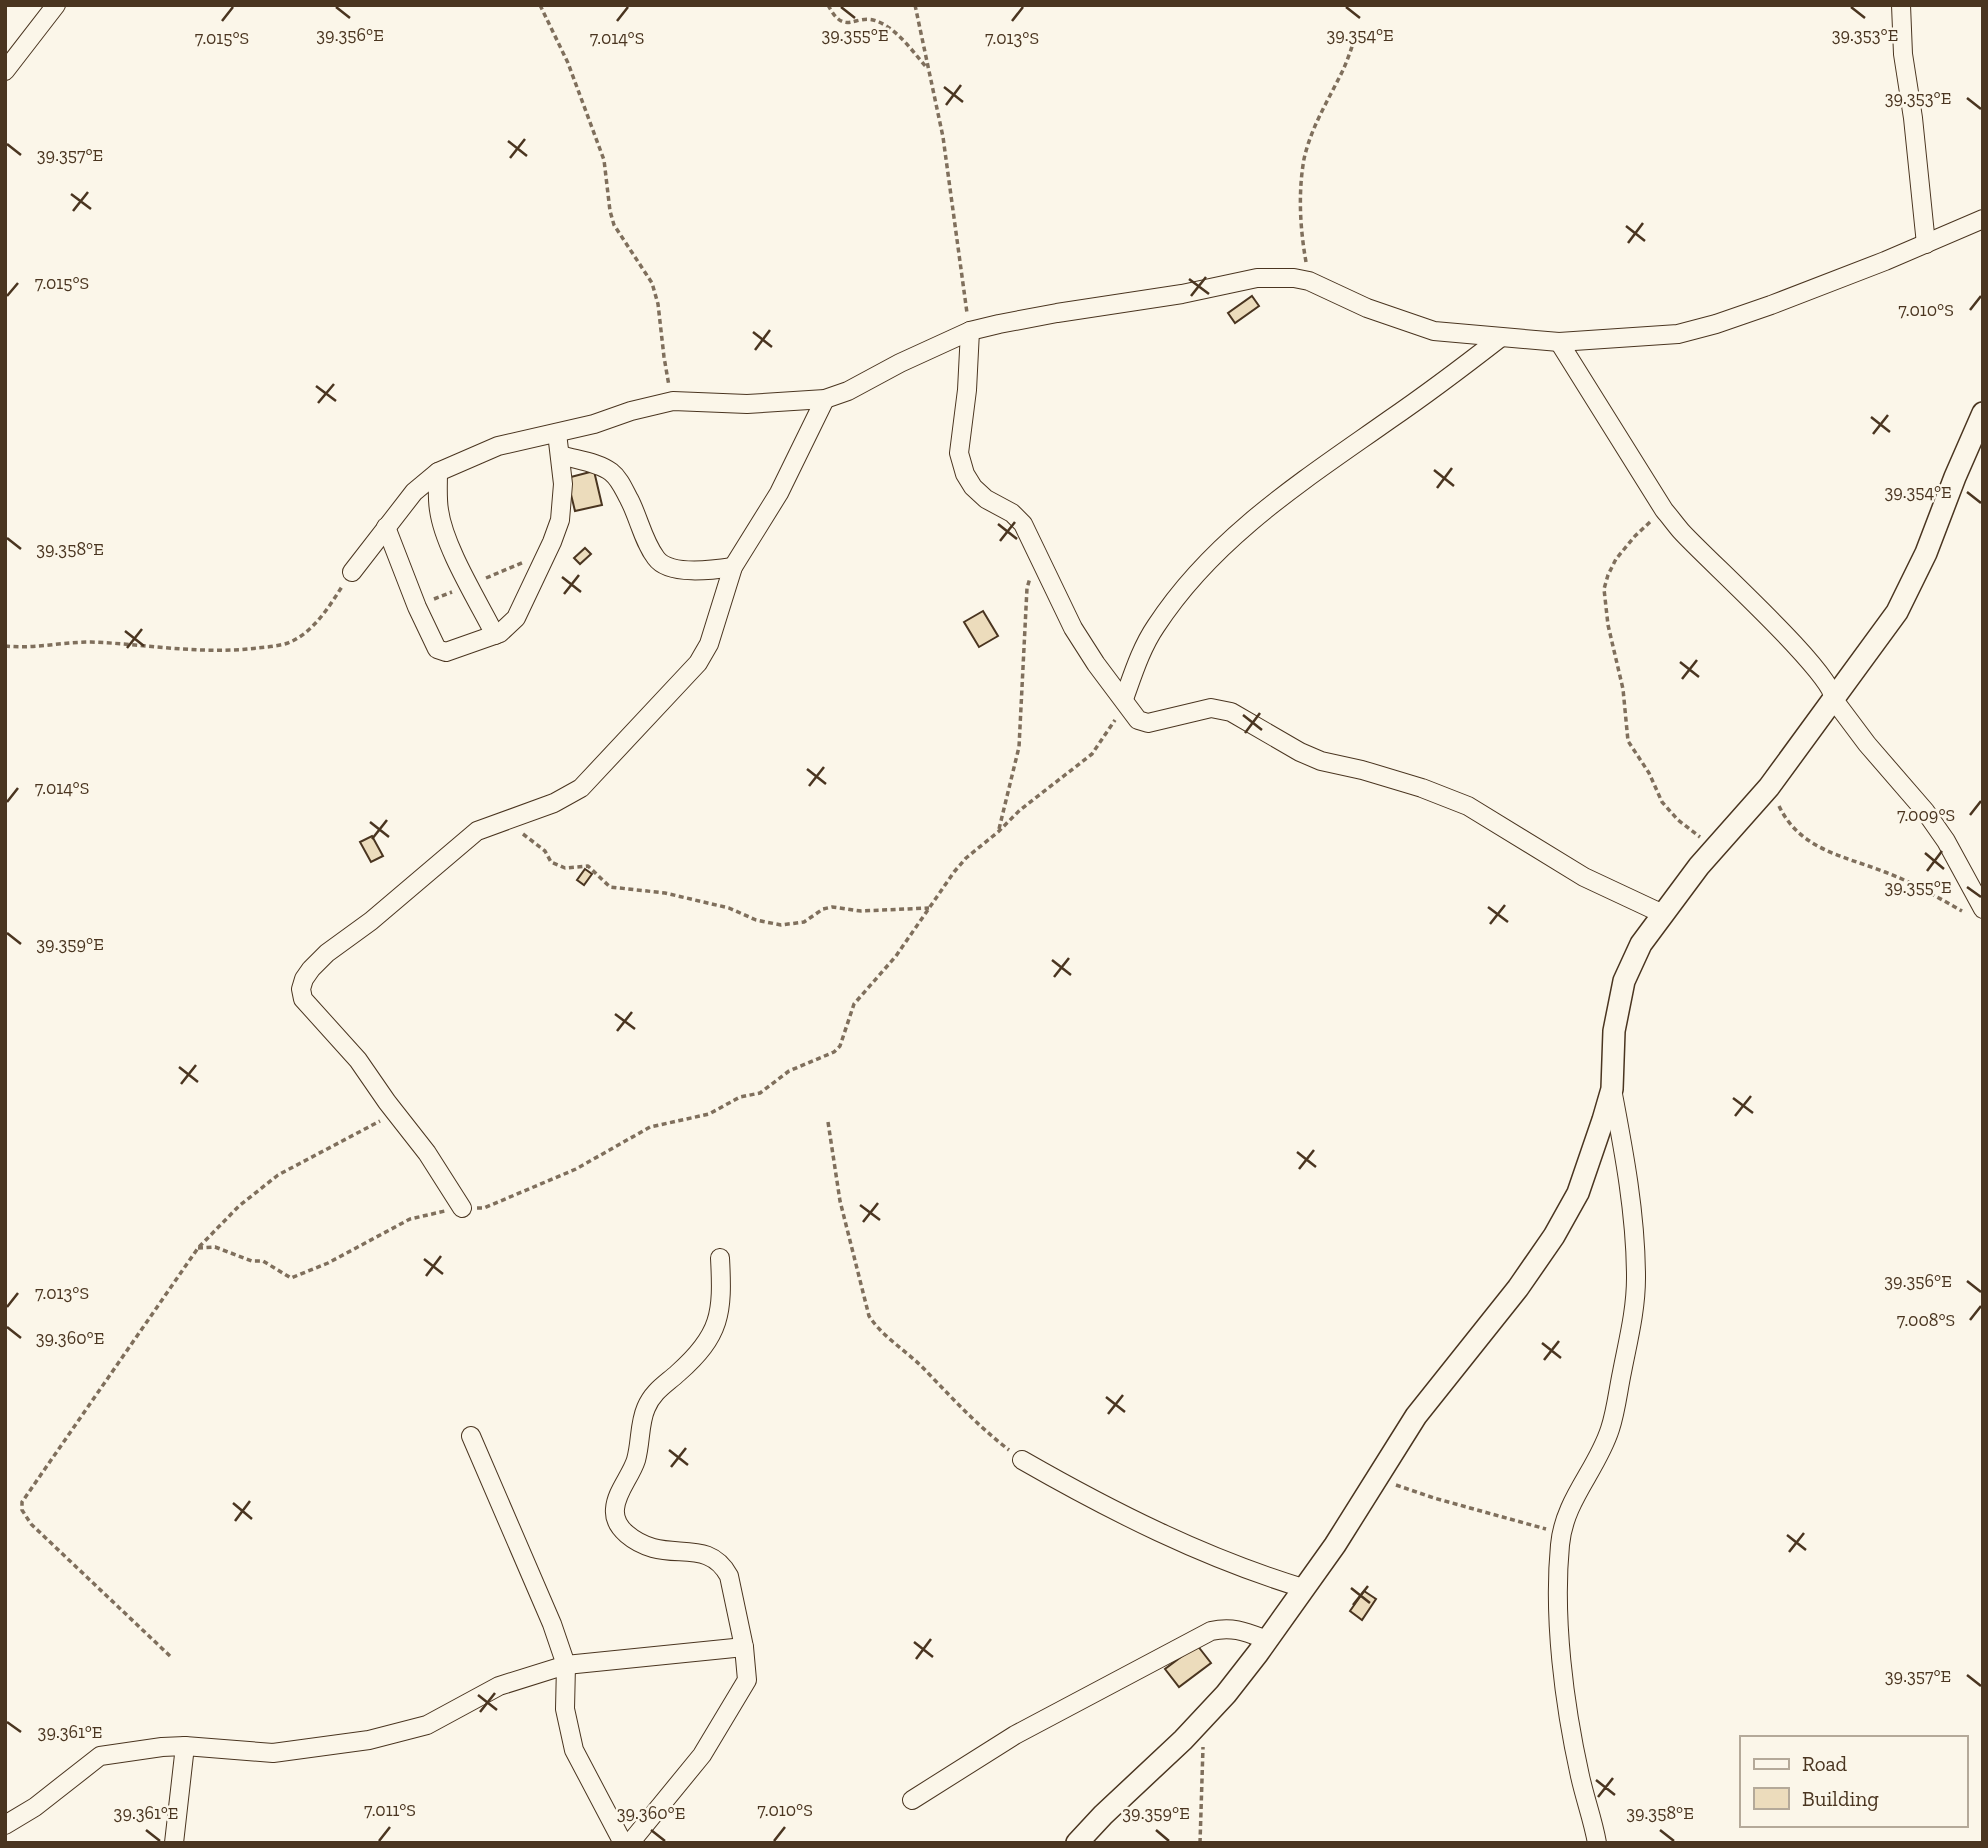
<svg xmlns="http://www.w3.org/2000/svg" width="1988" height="1848" font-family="'Zilla Slab',serif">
  <rect width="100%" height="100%" fill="#fbf6e9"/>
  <g fill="#ecdcbc" stroke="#4a3520" stroke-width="2">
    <polygon points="1252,296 1259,306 1235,323 1228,313"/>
    <polygon points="594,471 602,505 575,511 567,478"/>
    <polygon points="585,548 591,554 580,564 574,558"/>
    <polygon points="983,611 998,636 979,647 964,622"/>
    <polygon points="372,836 383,856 371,862 360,842"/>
    <polygon points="585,869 592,874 584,885 577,880"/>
    <polygon points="1364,1591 1376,1599 1362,1620 1350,1611"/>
    <polygon points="1197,1645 1211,1663 1179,1687 1165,1669"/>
  </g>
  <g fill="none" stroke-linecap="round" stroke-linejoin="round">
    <defs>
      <g id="minor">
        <polyline points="1901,5 1903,54 1913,118 1926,244"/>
        <polyline points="5,71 56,5"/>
        <polyline points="970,331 967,390 959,453 965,474 973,487 986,499 1012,513 1023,524 1073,628 1096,664 1138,720 1148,723 1211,708 1231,712 1300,752 1321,761 1362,770 1422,788 1468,806 1584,877 1663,914"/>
        <path d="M1559,342L1664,510C1670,517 1675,524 1681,531C1706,559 1833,672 1834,700L1867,744L1925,811L1946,841L1983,909"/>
        <path d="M561,455C577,460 598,462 611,472C620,479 624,490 629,499C639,518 643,541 656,558C669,576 713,570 733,567"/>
        <path d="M438,472C438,485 437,498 439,510C444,547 478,601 495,635"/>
        <polyline points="386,527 417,607 437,649 446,652 500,633 516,618 552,542 560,520 563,484 557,433"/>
        <polyline points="352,572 414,492 438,472 498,446 594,424 631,411 673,401 747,404 825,399 848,391 900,363 970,331 999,324 1057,313 1182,294 1257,278 1294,278 1309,281 1367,308 1434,331 1559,342 1678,334 1716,324 1771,305 1885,261 1983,219"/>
        <path d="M1124,699C1133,674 1141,648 1156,626C1214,537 1304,480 1389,420C1427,394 1464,366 1500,338"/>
        <polyline points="462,1208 427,1153 387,1102 358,1060 303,999 301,989 304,979 311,969 327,953 371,921 477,831 554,803 581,788 698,663 709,644 733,567 779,493 825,399"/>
        <polyline points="471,1436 552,1624 566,1665 565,1709 574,1750 623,1843"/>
        <path d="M1022,1460C1111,1511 1204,1558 1303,1588"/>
        <path d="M912,1800L1015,1735L1211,1631C1233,1626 1246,1632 1267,1640"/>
        <polyline points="5,1825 35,1807 100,1756 162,1747 185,1746 273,1753 369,1740 427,1725 499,1686 566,1665 744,1647"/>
        <polyline points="174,1843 185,1746"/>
        <path d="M630,1843L702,1755L747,1680L744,1647L729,1576C711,1543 682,1556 653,1548C636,1543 613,1529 615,1509C616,1492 631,1476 636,1460C641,1442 639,1424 646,1408C653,1391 666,1384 678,1373C721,1335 723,1313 720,1258"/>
        <path d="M1597,1843C1593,1820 1585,1799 1580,1776C1564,1704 1553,1618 1560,1545C1564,1500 1597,1470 1610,1429C1616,1411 1618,1391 1622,1372C1628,1341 1636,1310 1636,1278C1636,1215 1624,1152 1612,1089"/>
      </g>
      <polyline id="tertiary" points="1077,1843 1103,1815 1183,1740 1226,1694 1258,1653 1335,1545 1416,1416 1518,1288 1554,1236 1578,1193 1603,1120 1612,1089 1614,1031 1624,981 1641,944 1699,866 1769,787 1897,612 1926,553 1955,477 1983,413"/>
    </defs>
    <use href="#minor" stroke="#4a3520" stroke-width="20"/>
    <use href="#tertiary" stroke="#4a3520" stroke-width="24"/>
    <g stroke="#7f6f5c" stroke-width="3.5" stroke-dasharray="5 3.5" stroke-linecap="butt">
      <polyline points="540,5 568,63 604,160 610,211 614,225 652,283 658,304 664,357 669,386"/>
      <path d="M828,5C846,39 855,11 879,22C899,31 913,52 927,68"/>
      <polyline points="915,5 943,137 967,313"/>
      <path d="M1306,262C1300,228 1298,193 1304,159C1311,127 1329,99 1343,70C1349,57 1353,43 1358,29"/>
      <polyline points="1650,522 1635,536 1616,559 1608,575 1604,589 1608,625 1623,689 1628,741 1649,773 1662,802 1678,820 1700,837"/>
      <polyline points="486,578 524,562"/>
      <polyline points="434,599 452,592"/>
      <path d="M5,646C34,649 62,642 91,642C146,644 201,655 257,648C267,647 279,646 288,643C313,633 329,607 343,585"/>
      <path d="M1779,806C1800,850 1844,856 1885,872C1912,882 1937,897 1962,911"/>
      <polyline points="999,829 1019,747 1027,588 1030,578"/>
      <polyline points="523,834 545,851 551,862 565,868 588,866 610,887 665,893 729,908 756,920 781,925 804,922 823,909 832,907 861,911 929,908"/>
      <path d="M828,1122L840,1201L869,1316C884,1339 909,1352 927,1372C955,1401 978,1426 1009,1450"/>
      <polyline points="477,1208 484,1208 576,1169 650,1127 709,1114 740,1097 760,1093 789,1071 834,1052 840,1046 854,1004 896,956 954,872 966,858 998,832 1020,810 1092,754 1115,720"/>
      <polyline points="198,1248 215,1247 252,1261 263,1261 291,1278 328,1263 410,1219 445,1211"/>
      <polyline points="1396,1485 1434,1498 1546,1529"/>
      <polyline points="170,1656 31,1524 22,1510 22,1502 198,1248 239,1206 278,1175 380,1121"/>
      <polyline points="1200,1843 1203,1747"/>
    </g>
    <use href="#minor" stroke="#fbf6e9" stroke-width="18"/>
    <use href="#tertiary" stroke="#fbf6e9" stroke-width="21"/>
  </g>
  <path fill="none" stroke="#4a3520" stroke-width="2.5" d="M336,7L350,18M841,7L855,18M1346,7L1360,18M1851,7L1865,18M222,21L233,7M617,21L628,7M1012,21L1023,7M944,87L963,102M1967,98L1981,109M946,105L961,85M508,141L527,156M7,144L21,155M510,158L525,139M71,194L91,209M73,211L88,192M1626,226L1645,241M1628,243L1643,223M1189,279L1209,294M7,296L18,283M1191,296L1206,277M1970,310L1981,296M753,332L772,347M755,350L770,330M316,386L336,401M318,403L334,384M1871,417L1890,432M1873,434L1888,415M1434,470L1454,486M1437,488L1452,468M1967,492L1981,503M998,524L1017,539M7,538L21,549M1000,541L1015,522M562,577L581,592M564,594L579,575M125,631L144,646M127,648L142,629M1680,662L1699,677M1682,679L1697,660M1243,715L1262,730M1245,733L1260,713M807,769L826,784M809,786L824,767M7,802L18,788M1970,815L1981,801M370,822L389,837M372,839L387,820M1925,853L1944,869M1927,871L1942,851M1967,887L1981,897M1488,907L1508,922M1490,924L1505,905M7,933L21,944M1052,960L1071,975M1054,977L1069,958M615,1014L635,1029M617,1031L632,1012M179,1067L198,1082M181,1084L196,1065M1733,1098L1753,1113M1735,1116L1751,1096M1297,1152L1316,1167M1299,1169L1314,1150M860,1205L880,1220M863,1222L878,1203M424,1259L443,1274M426,1276L441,1256M1967,1281L1981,1292M7,1307L18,1293M1970,1320L1981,1306M7,1327L21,1338M1542,1343L1561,1358M1544,1360L1559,1341M1106,1397L1125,1412M1108,1414L1123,1395M669,1450L688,1465M671,1467L686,1448M233,1503L252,1519M235,1521L250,1501M1787,1535L1806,1550M1789,1552L1804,1533M1351,1588L1370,1603M1353,1605L1368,1586M914,1642L933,1657M916,1659L931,1639M1967,1675L1981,1686M478,1695L497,1710M480,1712L495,1693M7,1722L21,1732M1596,1780L1615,1795M1598,1797L1613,1778M146,1830L160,1841M651,1830L665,1841M1156,1830L1169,1841M1660,1830L1674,1841M379,1841L390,1827M774,1841L785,1827"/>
  <g font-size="18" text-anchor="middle" fill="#4a3520" stroke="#fbf6e9" stroke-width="5" stroke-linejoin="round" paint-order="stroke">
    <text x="1865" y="41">39.353°E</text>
    <text x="350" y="41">39.356°E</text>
    <text x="855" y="41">39.355°E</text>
    <text x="1360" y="41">39.354°E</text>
    <text x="222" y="44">7.015°S</text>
    <text x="617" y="44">7.014°S</text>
    <text x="1012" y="44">7.013°S</text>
    <text x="1918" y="104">39.353°E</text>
    <text x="70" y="161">39.357°E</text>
    <text x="62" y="289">7.015°S</text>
    <text x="1926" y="316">7.010°S</text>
    <text x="1918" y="498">39.354°E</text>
    <text x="70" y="555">39.358°E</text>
    <text x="62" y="794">7.014°S</text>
    <text x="1926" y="821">7.009°S</text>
    <text x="1918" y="893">39.355°E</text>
    <text x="70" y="950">39.359°E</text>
    <text x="1918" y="1287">39.356°E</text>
    <text x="62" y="1299">7.013°S</text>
    <text x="1926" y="1326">7.008°S</text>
    <text x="70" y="1344">39.360°E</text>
    <text x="1918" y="1682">39.357°E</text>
    <text x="70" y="1738">39.361°E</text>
    <text x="390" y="1816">7.011°S</text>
    <text x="785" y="1816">7.010°S</text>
    <text x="146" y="1819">39.361°E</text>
    <text x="651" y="1819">39.360°E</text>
    <text x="1156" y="1819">39.359°E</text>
    <text x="1660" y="1819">39.358°E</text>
  </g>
  <rect width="1988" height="1848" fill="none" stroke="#4a3520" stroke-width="14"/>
  <rect x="1740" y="1736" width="228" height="91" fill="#fbf6e9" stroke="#b4a999" stroke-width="2"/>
  <rect x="1754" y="1759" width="35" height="10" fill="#fbf6e9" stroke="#b4a999" stroke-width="2"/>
  <text x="1802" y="1771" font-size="21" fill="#4a3520">Road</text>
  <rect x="1754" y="1788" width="35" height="21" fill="#ecdcbc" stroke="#b4a999" stroke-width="2"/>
  <text x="1802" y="1806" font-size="21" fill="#4a3520">Building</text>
</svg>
